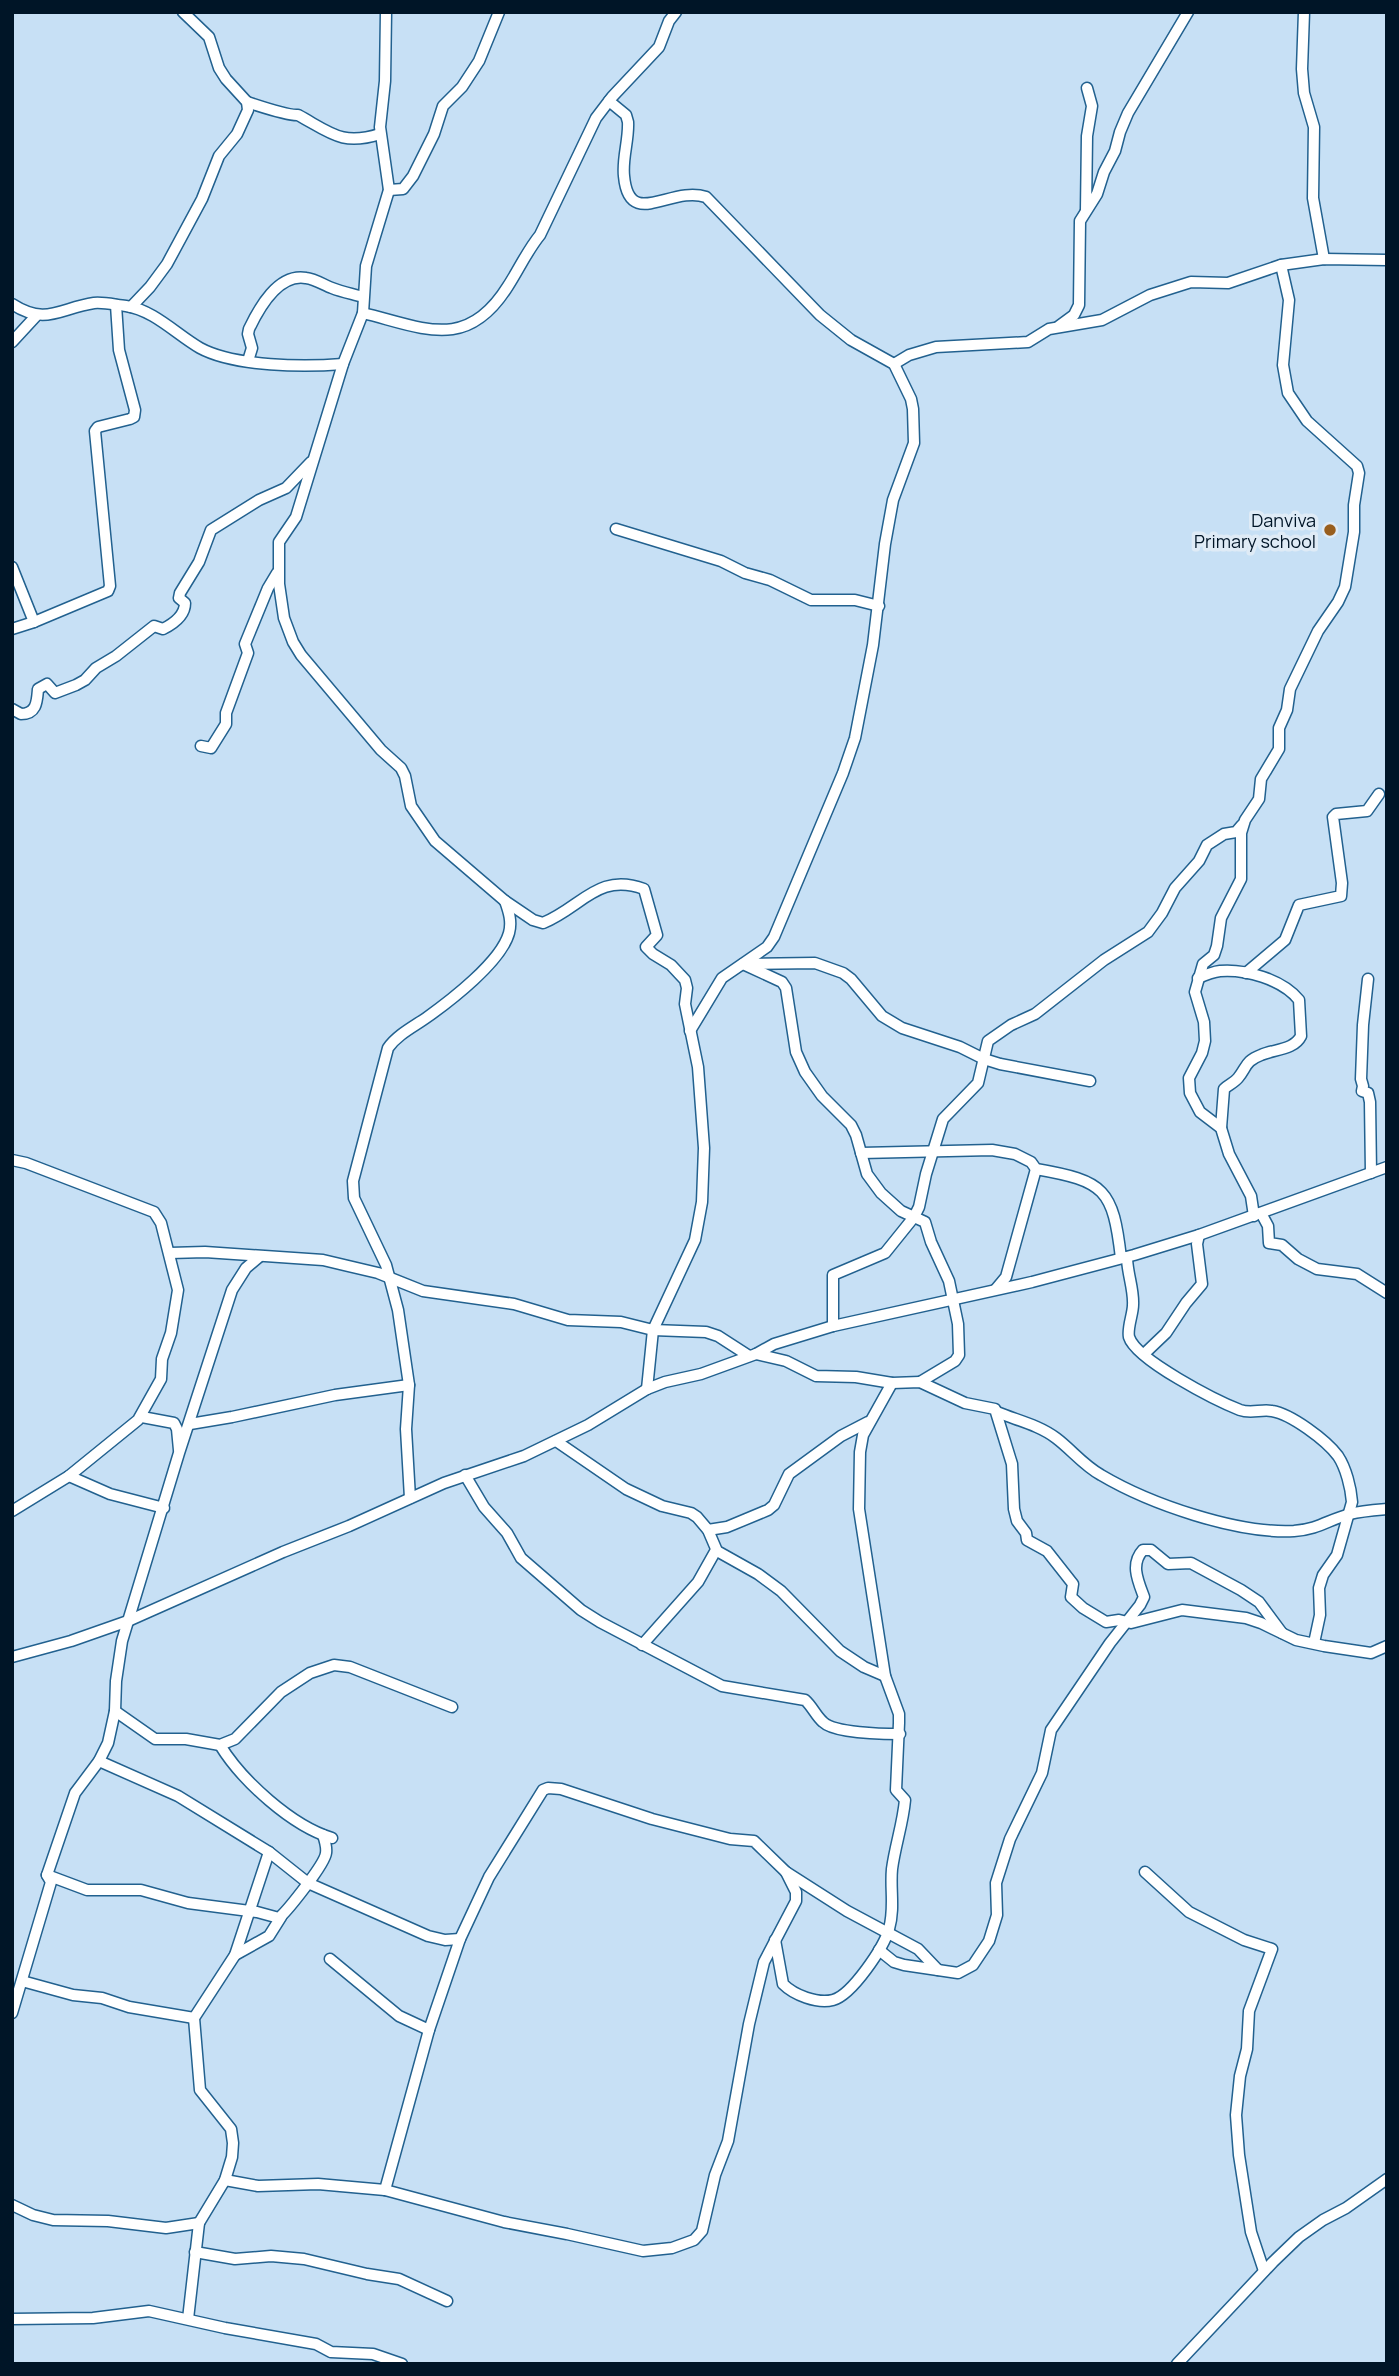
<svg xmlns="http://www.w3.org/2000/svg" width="1399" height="2376" font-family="Manrope,sans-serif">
  <rect width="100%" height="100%" fill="#c7e0f5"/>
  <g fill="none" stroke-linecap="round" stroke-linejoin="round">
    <defs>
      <g id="street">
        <path d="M386,12L385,81L380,127L389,190L366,266L363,313L343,364L296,517L279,542V584L284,618L293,642L301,655L381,750L401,768L405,776L411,806L435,841L505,901L533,920L543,923C582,907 598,872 644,889L657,935L646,947L653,954L671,965L685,980L687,988L685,1004L698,1067L704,1148L702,1202L695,1240L653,1330L647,1389"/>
        <polyline points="1304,12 1302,69 1304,93 1314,127 1313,198 1324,259"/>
        <path d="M609,101L626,115L628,122C629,140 622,158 624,176C629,231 671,185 706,197L820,315L851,340L894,364L911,399L913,409L914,443L893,500L885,544L873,645L855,738L843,773L774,937L767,947L722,978L690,1031"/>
        <path d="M247,102C259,106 289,116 298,115C331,133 342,146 380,134"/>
        <polyline points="389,190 403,189 413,176 434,134 443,106 462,87 479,61 499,12"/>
        <polyline points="1086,210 1087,136 1092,106 1087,88"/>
        <path d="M12,304C46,326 60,308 94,303C104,302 116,305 126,306C154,310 177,335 200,348C235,367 305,367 343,364"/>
        <polyline points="131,307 150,287 167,264 202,199 219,156 237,134 248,110 247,102 226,79 219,68 209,37 183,12"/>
        <path d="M363,313C424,328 467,352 508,286C519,269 527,251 540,235L596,118L612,97L659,47L669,21L676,12"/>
        <polyline points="1059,326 1074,315 1079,305 1080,221 1097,194 1104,172 1115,151 1120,132 1128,113 1188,12"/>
        <polyline points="12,342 36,316"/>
        <path d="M248,361L252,348L248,334L249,329C259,308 278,273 306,278C315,279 324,285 332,288C342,292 353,294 363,297"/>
        <polyline points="894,364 909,355 936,347 1028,342 1049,329 1102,320 1150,295 1191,282 1228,283 1281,265 1324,259 1387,260"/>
        <polyline points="616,529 721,561 745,573 770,580 811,600 855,600 879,606"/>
        <polyline points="12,567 34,622"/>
        <polyline points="12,629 34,622 108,591 110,586 95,431 98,427 130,419 134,417 135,410 119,350 116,305"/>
        <path d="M12,709L21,714C37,714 37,701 38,689L47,684L55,693L76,685L85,680L96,668L116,656L154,626L163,629C173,624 185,616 185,603L179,598L180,593L199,562L211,530L259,500L286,488L311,462"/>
        <polyline points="201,746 211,748 226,724 226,713 248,653 245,644 268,588 277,573"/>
        <polyline points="743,964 782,982 786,988 796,1052 805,1072 822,1096 851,1125 856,1135 867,1174 881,1193 901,1211 925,1222 931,1242 949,1281 958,1324 959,1355 955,1361 920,1382"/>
        <polyline points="746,964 815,963 843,973 851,979 882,1016 902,1028 960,1047 984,1059 1000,1064 1090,1081"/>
        <polyline points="1246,973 1285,940 1299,905 1341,896 1342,883 1333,817 1336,814 1367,811 1379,794"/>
        <path d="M1198,978C1205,975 1212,972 1220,971C1245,969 1282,979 1299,1000L1301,1036C1294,1050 1275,1049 1261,1055C1245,1061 1247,1067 1238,1078C1234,1083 1228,1085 1224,1089L1221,1128"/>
        <polyline points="1368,979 1363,1025 1361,1079 1363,1086 1362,1091 1368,1093 1370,1102 1371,1173"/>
        <path d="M861,1153L992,1150L1015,1154L1031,1162L1036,1169C1105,1181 1113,1189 1121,1258"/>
        <polyline points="12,1160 26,1163 154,1212 161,1223 178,1290 171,1333 162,1359 161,1379 138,1420 69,1476 12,1511"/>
        <polyline points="1261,1213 1268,1226 1269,1243 1282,1245 1298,1259 1317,1269 1357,1274 1387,1293"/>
        <polyline points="1254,1216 1251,1196 1229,1154 1221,1128 1200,1112 1190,1093 1189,1078 1202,1053 1205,1041 1204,1022 1195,992 1203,964 1214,955 1217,946 1221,918 1241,879 1241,833 1245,820 1259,799 1261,779 1279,749 1279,728 1287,710 1290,689 1318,631 1338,602 1345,587 1354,532 1354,505 1359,473 1357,466 1307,421 1288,393 1283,365 1289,300 1281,265"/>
        <polyline points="170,1253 205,1252 323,1260 378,1273 423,1291 514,1304 568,1320 621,1322 653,1330 706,1332 718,1336 749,1356"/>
        <path d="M1127,1257C1127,1273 1134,1289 1133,1305C1133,1314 1127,1328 1129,1337C1136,1360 1217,1401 1240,1410C1251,1414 1261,1409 1272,1411C1291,1414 1326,1440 1338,1456C1346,1468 1351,1488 1352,1502L1337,1555L1323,1575L1319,1588L1320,1615L1314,1643"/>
        <polyline points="996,1289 1006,1277 1036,1169"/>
        <polyline points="833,1326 833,1275 885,1253 914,1217 919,1207 926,1174 943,1119 978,1083 988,1041 1011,1025 1035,1014 1104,960 1148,932 1162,913 1175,888 1199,861 1207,845 1224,834 1236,832 1242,825"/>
        <polyline points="756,1354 786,1361 816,1376 856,1377 892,1383 920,1382 965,1403 995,1409 1012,1464 1014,1509 1017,1521 1026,1533 1027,1540 1047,1551 1073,1584 1071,1597 1083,1608 1106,1622 1119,1620 1131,1623 1182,1610 1246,1618 1261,1623 1296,1640 1324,1646 1371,1653 1387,1646"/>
        <polyline points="1144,1354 1166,1333 1186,1303 1202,1284 1197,1244 1199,1235"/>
        <path d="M997,1412C1016,1420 1039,1425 1056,1438C1072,1450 1083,1465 1101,1475C1150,1504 1237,1534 1294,1531C1319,1529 1328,1520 1350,1514C1361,1511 1375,1510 1387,1509"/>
        <polyline points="142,1417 174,1423 177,1429 179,1450"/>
        <polyline points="190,1424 232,1417 335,1395 409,1385"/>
        <polyline points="556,1441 626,1489 662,1506 691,1513 697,1517 708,1530 717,1551 758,1574 781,1591 840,1651 864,1667 885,1676"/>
        <path d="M465,1475L484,1507L507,1533L521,1558L581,1610L600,1622L722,1686L805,1700C812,1706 816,1716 823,1722C834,1733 883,1734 900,1734"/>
        <polyline points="69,1476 110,1494 164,1508"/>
        <path d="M410,1498L406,1429L409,1385L398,1310L386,1265L354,1198L353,1181L388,1048C397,1035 413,1027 426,1018C450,1001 501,962 509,933C512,922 509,912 505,901"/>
        <polyline points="708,1530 727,1527 768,1510 774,1505 789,1474 841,1436 868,1422"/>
        <polyline points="642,1645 698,1582 716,1550"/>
        <polyline points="12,1657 71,1641 128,1621 283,1552 349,1526 444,1483 524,1456 588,1425 647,1389 665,1382 701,1374 756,1354 774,1344 833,1326 1032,1282 1134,1255 1199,1235 1387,1167"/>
        <polyline points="115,1711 155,1739 186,1739 220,1745 235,1739 281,1692 310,1673 334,1665 350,1667 452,1707"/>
        <path d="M220,1745C242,1781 292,1826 332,1838"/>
        <polyline points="99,1761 178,1796 269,1852 308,1883 428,1936 445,1940 460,1939"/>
        <polyline points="1145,1872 1189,1912 1244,1940 1272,1949 1249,2011 1247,2049 1240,2076 1236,2115 1239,2155 1251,2232 1264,2271"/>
        <path d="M47,1875L87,1890H141L188,1903L257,1912L279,1918C288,1910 325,1864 326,1853C327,1847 325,1841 323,1835"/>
        <path d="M775,1940L783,1984C794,1995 817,2004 833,2000C852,1995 884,1947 889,1929C895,1908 890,1889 892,1869C895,1846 903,1823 905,1800L896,1790L899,1723V1714L885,1676L859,1509L860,1452L863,1435L892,1383"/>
        <path d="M879,1950L894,1962L904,1965L958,1973L973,1965L989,1941L997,1915L996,1883L1010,1839L1042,1773L1051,1730L1110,1643L1140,1605L1144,1597C1138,1581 1130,1564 1143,1550H1151L1168,1564L1191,1563L1241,1590L1259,1602L1282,1633"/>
        <polyline points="235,1955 269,1936 281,1917"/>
        <polyline points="330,1959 399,2016 429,2030"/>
        <polyline points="22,1981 73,1995 102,1998 129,2007 194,2018"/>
        <polyline points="12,2013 51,1882 47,1875 75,1793 99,1761 108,1743 115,1711 116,1681 122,1641 179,1453 232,1290 246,1268 259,1257"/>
        <polyline points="225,2180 258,2186 318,2184 385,2190 504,2222 567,2234 643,2251 672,2248 694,2240 702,2231 715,2175 728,2141 749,2024 764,1962 796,1901 796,1892 786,1872"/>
        <polyline points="385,2190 429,2030 460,1939 489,1877 543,1790 548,1788 561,1789 652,1819 730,1839 754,1841 786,1872 847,1911 918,1949 938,1970"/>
        <polyline points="12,2205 33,2215 53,2220 108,2221 166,2228 199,2223"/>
        <polyline points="195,2252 235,2259 271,2256 304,2259 367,2274 399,2279 447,2301"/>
        <polyline points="12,2319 93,2318 149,2311 225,2328 316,2344 331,2352 373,2354 402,2364"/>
        <polyline points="188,2319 199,2223 225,2180 232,2157 233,2143 231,2129 200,2090 194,2018 235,1955 269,1852"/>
        <polyline points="1177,2364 1273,2262 1299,2237 1323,2220 1346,2208 1387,2179"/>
      </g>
    </defs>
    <use href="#street" stroke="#22618f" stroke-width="13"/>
    <use href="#street" stroke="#fff" stroke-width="10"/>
  </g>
  <circle fill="#985e1d" stroke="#dfebf6" stroke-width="2.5" cx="1330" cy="530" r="7"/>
  <g text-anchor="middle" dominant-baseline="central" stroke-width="7" stroke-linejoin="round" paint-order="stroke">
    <g font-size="18" fill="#001527" stroke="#dfebf6" text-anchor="end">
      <text x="1316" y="520">Danviva<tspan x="1316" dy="21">Primary school</tspan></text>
    </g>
  </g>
  <rect width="1399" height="2376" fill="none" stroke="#001527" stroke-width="28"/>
</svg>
